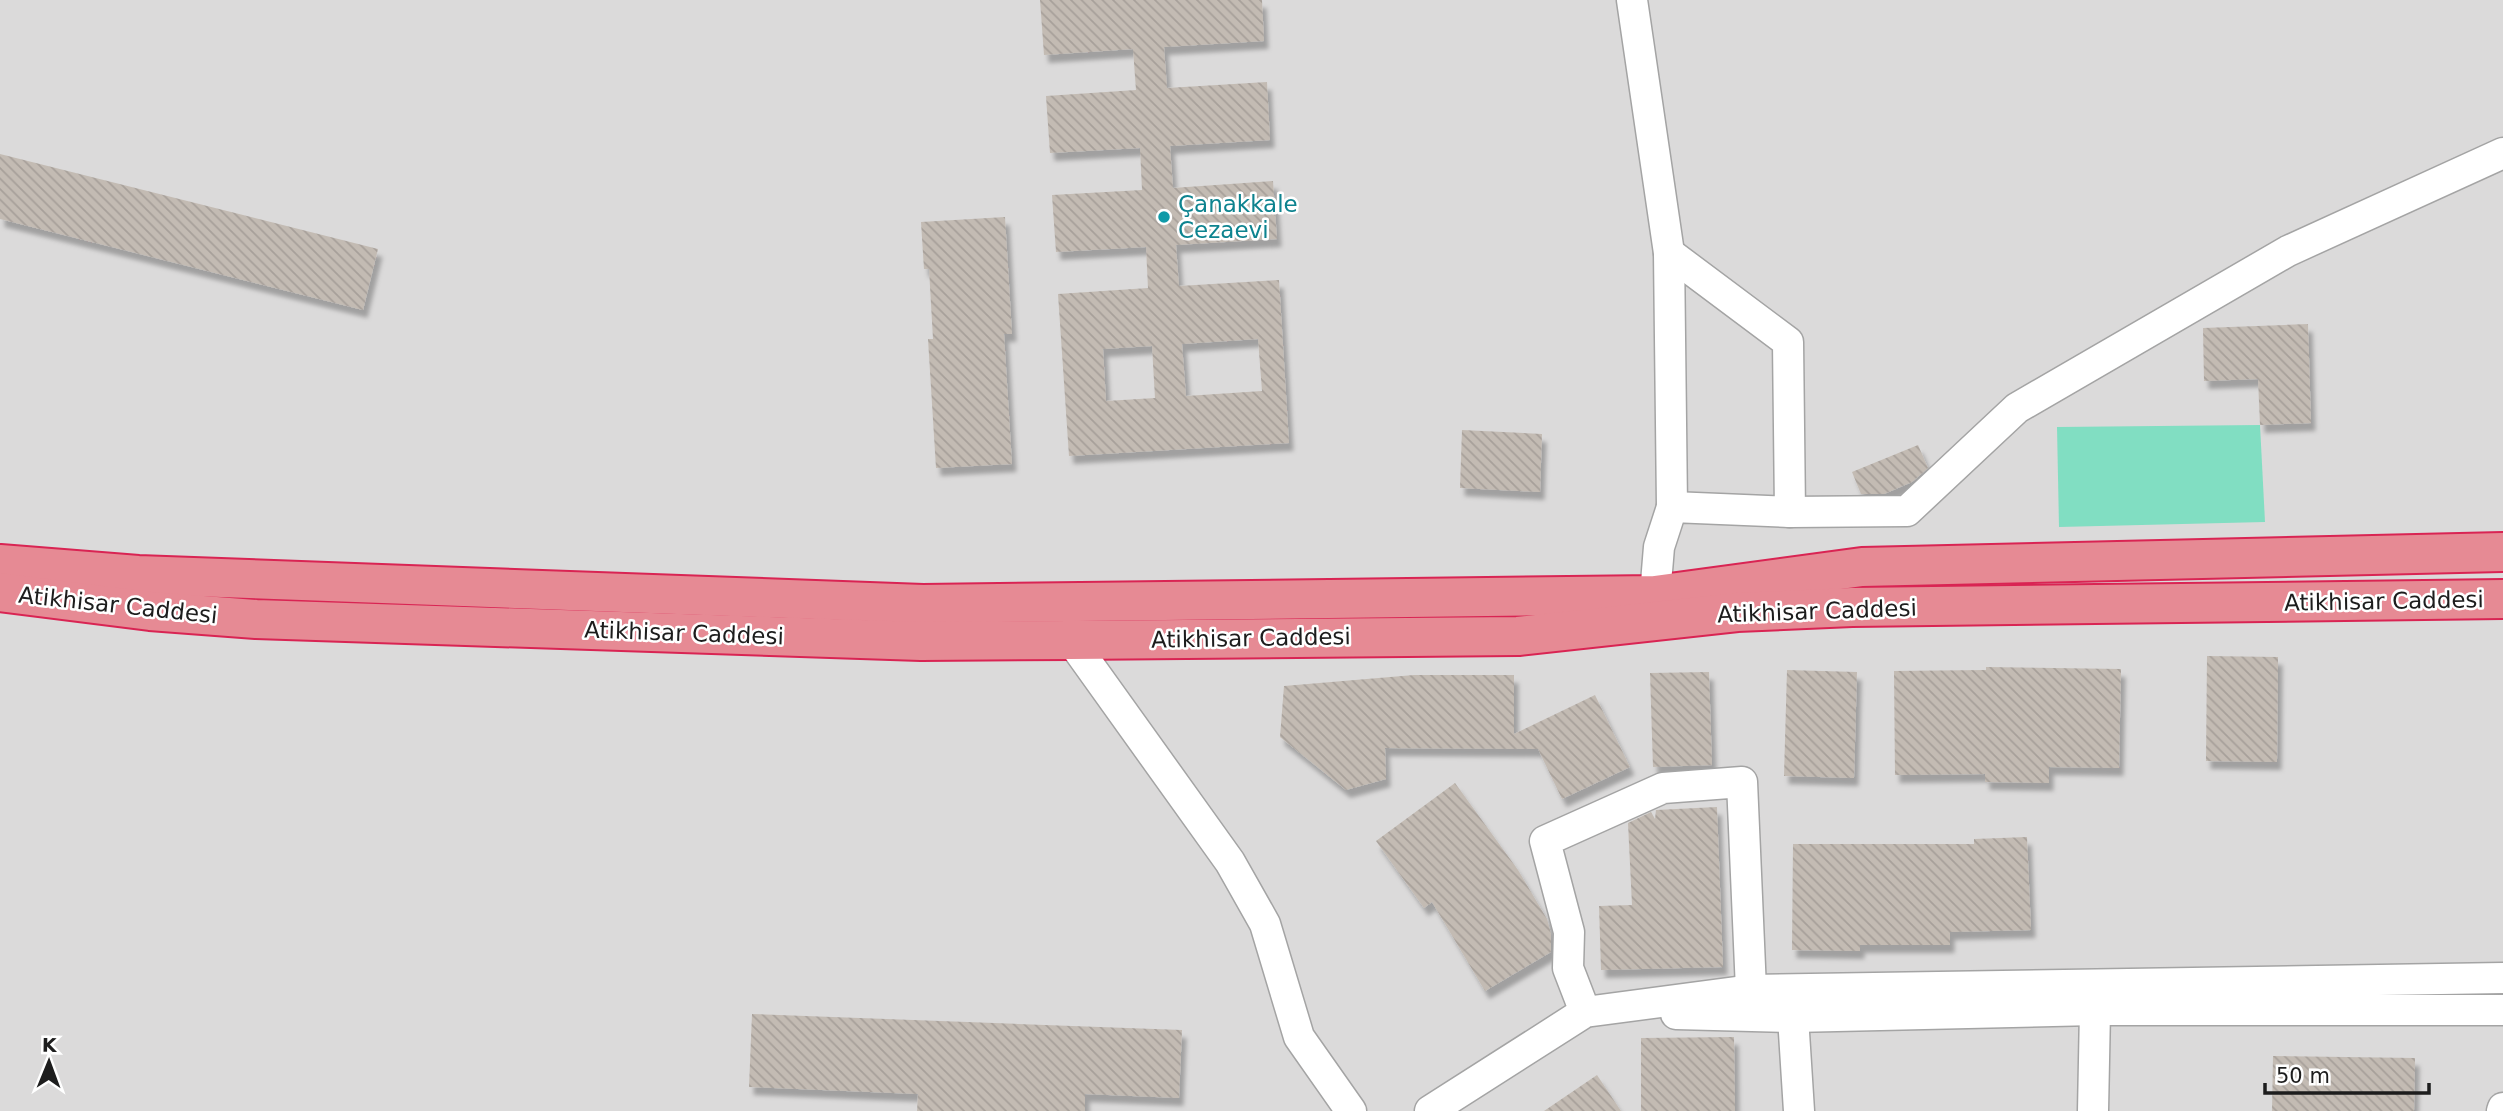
<svg xmlns="http://www.w3.org/2000/svg" width="2503" height="1111" font-family="'DejaVu Sans',sans-serif">
  <defs>
    <pattern id="building-back-hatch" width="6" height="6" patternUnits="userSpaceOnUse" patternTransform="scale(1.75)"><rect width="6" height="6" fill="#c3bbb3"/><path d="M-1 5l2 2M0 0l6 6M5-1l2 2" fill="none" stroke="#a7a09a"/></pattern>
    <filter id="shadow"><feDropShadow dx="4.5" dy="8" stdDeviation="2" flood-color="#0004"/></filter>
  </defs>
  <rect width="100%" height="100%" fill="#eeece3"/>
  <rect fill="#dbdada" x="0" y="0" width="2503" height="1111"/>
  <polygon fill="#81dec2" points="2260,425 2265,522 2059,527 2057,427"/>
  <g fill="url(#building-back-hatch)" fill-rule="evenodd" filter="url(#shadow)">
    <path d="M1040,0H1262L1264,41L1164,47L1167,88L1267,82L1270,140L1170,146L1173,188L1273,181L1277,239L1176,245L1179,286L1279,280L1289,443L1069,456L1058,294L1148,288L1146,247L1056,252L1052,195L1142,190L1140,148L1050,153L1046,96L1136,90L1133,49L1044,55ZM1258,339L1262,391L1186,396L1182,344ZM1152,346L1155,398L1106,401L1103,349Z"/>
    <polygon points="0,154 378,249 363,310 0,219"/>
    <polygon points="1005,217 1012,334 1004,334 1012,464 936,468 928,339 933,339 929,269 924,269 921,222"/>
    <polygon points="2308,324 2311,423 2260,425 2258,379 2204,381 2203,328"/>
    <polygon points="1462,430 1542,434 1540,492 1460,488"/>
    <polygon points="1918,445 1928,468 1912,482 1884,494 1861,494 1852,472"/>
    <polygon points="2207,656 2278,657 2277,762 2206,761"/>
    <polygon points="1986,667 2121,669 2119,768 2049,767 2049,783 1985,782 1985,774 1895,775 1894,671 1986,670"/>
    <polygon points="1787,670 1857,672 1854,778 1784,776"/>
    <polygon points="1709,672 1712,765 1653,767 1650,673"/>
    <polygon points="1414,675 1514,675 1514,734 1595,695 1630,767 1562,799 1538,749 1385,748 1386,779 1346,790 1280,737 1284,686"/>
    <polygon points="1455,783 1518,870 1547,919 1551,934 1551,952 1485,991 1432,902 1424,908 1376,841"/>
    <polygon points="1717,807 1723,967 1601,970 1599,906 1632,905 1628,823 1651,812 1655,819 1656,810"/>
    <polygon points="2027,837 2031,930 1950,932 1950,945 1860,945 1860,951 1792,950 1793,844 1974,844 1974,839"/>
    <polygon points="752,1014 1182,1030 1179,1098 1085,1094 1085,1111 917,1111 918,1094 749,1087"/>
    <polygon points="1734,1037 1735,1111 1641,1111 1641,1038"/>
    <polygon points="2273,1056 2415,1058 2414,1111 2272,1111"/>
    <polygon points="1597,1075 1621,1111 1544,1111"/>
  </g>
  <g fill="none" stroke-linecap="round" stroke-linejoin="round">
    <defs>
      <g id="minor">
        <polyline points="1632,0 1669,253 1672,507"/>
        <polyline points="1790,512 1907,511 2017,408 2288,251 2503,153"/>
        <polyline points="1655,595 1659,547 1672,507 1790,512 1788,342 1669,253"/>
        <polyline points="1071,640 1230,862 1265,924 1299,1037 1351,1111"/>
        <polyline points="1585,1012 1568,968 1569,932 1545,841 1663,788 1742,782 1751,990 1793,1017 1799,1111"/>
        <polyline points="1676,1014 1793,1017 2095,1010 2503,1010"/>
        <polyline points="1430,1111 1585,1012 1751,990 2503,978"/>
        <polyline points="2093,1111 2095,1010 2099,993"/>
        <polyline points="2502,1111 2503,1108"/>
      </g>
      <g id="highway">
        <polyline points="0,564 138,575 923,604 1655,595 1862,567 2503,552"/>
        <polyline points="0,592 150,611 256,619 921,641 1071,640 1518,636 1737,612 1852,607 2503,599"/>
      </g>
    </defs>
    <use href="#minor" stroke="#a4a4a4" stroke-width="33"/>
    <use href="#highway" stroke="#d92453" stroke-width="42"/>
    <use href="#minor" stroke="#fff" stroke-width="30"/>
    <use href="#highway" stroke="#e68a94" stroke-width="38"/>
  </g>
  <circle fill="#0f9aa8" stroke="#fff" stroke-width="2.5" cx="1164" cy="217" r="7"/>
  <g text-anchor="middle" dominant-baseline="central" stroke-width="5" stroke-linejoin="round" paint-order="stroke">
    <g font-size="23" fill="#0d838f" stroke="#fff" text-anchor="start">
      <text x="1178" y="204">Çanakkale<tspan x="1178" dy="26">Cezaevi</tspan></text>
    </g>
    <g font-size="23" fill="#1d1d1d" stroke="#fff">
      <text transform="translate(2384 601) rotate(-1)">Atikhisar Caddesi</text>
      <text transform="translate(118 605) rotate(6)">Atikhisar Caddesi</text>
      <text transform="translate(1817 611) rotate(-2)">Atikhisar Caddesi</text>
      <text transform="translate(684 633) rotate(2)">Atikhisar Caddesi</text>
      <text transform="translate(1251 638) rotate(-1)">Atikhisar Caddesi</text>
    </g>
  </g>
  <g transform="translate(49 1062) rotate(1)" stroke="#ffffff" stroke-width="5" paint-order="stroke">
  <path d="M0-5L12 26L0 18L-12 26Z" fill="#1d1d1d"/>
  <text y="-10" font-size="19" font-weight="bold" text-anchor="middle" fill="#1d1d1d">K</text>
  </g>
  <path d="M2265 1083v10h164v-10" fill="none" stroke="#1d1d1d" stroke-width="3.5"/>
  <text x="2276" y="1083" font-size="21" fill="#1d1d1d" stroke="#ffffff" stroke-width="5" paint-order="stroke">50 m</text>
</svg>
